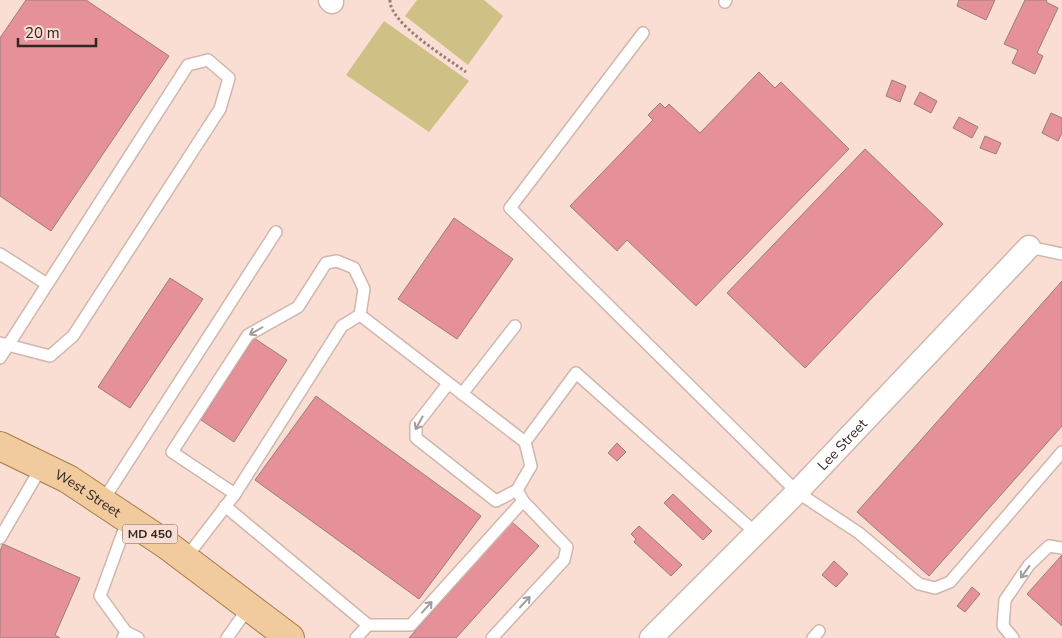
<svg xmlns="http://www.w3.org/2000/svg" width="1062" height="638" font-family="'Nunito Sans',sans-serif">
  <rect width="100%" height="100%" fill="#faded4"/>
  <g fill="#cfc185">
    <polygon points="417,0 484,0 503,16 468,65 405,16"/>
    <polygon points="384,21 469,81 429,132 346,75"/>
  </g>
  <g fill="#e6919a" stroke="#987d7f">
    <polygon points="26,0 86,0 169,56 51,231 0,196 0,38"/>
    <polygon points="959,0 995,0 986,20 957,6"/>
    <polygon points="1025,0 1047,0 1046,2 1058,8 1037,53 1043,56 1035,74 1012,63 1018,50 1004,44"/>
    <polygon points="759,72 775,88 781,82 849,149 696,306 627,240 617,251 570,206 653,120 648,115 660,103 665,108 669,104 700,133"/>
    <polygon points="892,80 906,86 900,102 886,96"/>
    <polygon points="920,92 937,101 931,113 914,104"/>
    <polygon points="1051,113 1062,118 1062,133 1058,141 1042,133"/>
    <polygon points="959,117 978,127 972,138 953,128"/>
    <polygon points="985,136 1001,143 996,154 980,148"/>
    <polygon points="865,149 943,224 805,368 727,293"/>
    <polygon points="454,218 513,259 457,339 398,299"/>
    <polygon points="170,278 203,299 130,408 98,387"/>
    <polygon points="1062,281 1062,426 929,576 857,512"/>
    <polygon points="254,338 287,360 234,442 201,420"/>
    <polygon points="316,396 481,516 419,599 255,480"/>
    <polygon points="617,443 626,452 617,461 608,453"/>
    <polygon points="673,494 712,531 703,540 664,503"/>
    <polygon points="512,522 539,546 456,638 409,638"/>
    <polygon points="639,526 682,565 671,576 634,542 636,539 631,534"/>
    <polygon points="3,544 80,578 55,635 60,638 0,638 0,551"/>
    <polygon points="1062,555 1062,626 1027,594"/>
    <polygon points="834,561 848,574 836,587 822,575"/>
    <polygon points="972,587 980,594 965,612 957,606"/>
  </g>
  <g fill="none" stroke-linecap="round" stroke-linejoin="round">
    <defs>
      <g id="service">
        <polyline points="725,2 726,0"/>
        <polyline points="643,33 510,208 797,492 859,533 919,584 935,588 950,582 1062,452"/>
        <polyline points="1029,247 1062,254"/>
        <polyline points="0,254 47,284"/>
        <polyline points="0,343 50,356 73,336 220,109 229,78 208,60 188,65 7,347 0,358"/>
        <polyline points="448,384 416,425 416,438 496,501 517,490"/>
        <polyline points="462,394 515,326"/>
        <polyline points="525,442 576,373 756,533"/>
        <polyline points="235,494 172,452 248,335 298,307 326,263 337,261 354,268 364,289 360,315"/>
        <polyline points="102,502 276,232"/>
        <polyline points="225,506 368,625 411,625 523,501"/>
        <polyline points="0,538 42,466"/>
        <polyline points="185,559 235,494 342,326 360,315 525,442 531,466 517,490 523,501 567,547 564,560 492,638"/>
        <polyline points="126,632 138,638"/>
        <polyline points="123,638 126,632 100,596 128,519"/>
        <polyline points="227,638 249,607"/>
        <polyline points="356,638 368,625"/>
        <polyline points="813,638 819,631"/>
        <polyline points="1013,638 1003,626 1005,600 1029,565 1049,546 1062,548"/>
      </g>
      <g id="minor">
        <polyline points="330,0 332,2"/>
        <path id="s1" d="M651,638L797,492L1029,247"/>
      </g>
      <g id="primary">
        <path id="s2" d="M0,446L68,479L167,545L290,638"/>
      </g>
    </defs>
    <use href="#service" stroke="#d0b6ac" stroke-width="14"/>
    <use href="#minor" stroke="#d0b6ac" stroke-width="25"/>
    <use href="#primary" stroke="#a87a48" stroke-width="30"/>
    <path stroke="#927f78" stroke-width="3" stroke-dasharray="2.5 2.5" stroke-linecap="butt" d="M390,0C389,23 447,58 466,72"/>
    <use href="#service" stroke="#fff" stroke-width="11"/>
    <use href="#minor" stroke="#fff" stroke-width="22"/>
    <use href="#primary" stroke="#f1ca9d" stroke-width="28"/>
  </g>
  <defs><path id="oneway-shaft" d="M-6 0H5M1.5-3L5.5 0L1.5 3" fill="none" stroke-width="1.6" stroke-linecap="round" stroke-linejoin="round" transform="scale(1.25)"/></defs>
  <g stroke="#a29d9c">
    <use href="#oneway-shaft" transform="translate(256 331) rotate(150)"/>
    <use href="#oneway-shaft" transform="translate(419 423) rotate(119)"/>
    <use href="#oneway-shaft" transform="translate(1025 572) rotate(126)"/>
    <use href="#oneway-shaft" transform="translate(525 602) rotate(-47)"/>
    <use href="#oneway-shaft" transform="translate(427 607) rotate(-48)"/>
  </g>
  <g text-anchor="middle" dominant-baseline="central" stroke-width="5" stroke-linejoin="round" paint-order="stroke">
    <rect fill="#faded4" stroke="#6d5d57" stroke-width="1" x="122.5" y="524.5" width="55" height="19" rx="4"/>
    <g font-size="12" font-weight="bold" fill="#302622">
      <text x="150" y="534">MD 450</text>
    </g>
    <g font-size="14" fill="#302622" stroke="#faded4">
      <text stroke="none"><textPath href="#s1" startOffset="272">Lee Street</textPath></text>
      <text stroke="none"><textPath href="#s2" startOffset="100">West Street</textPath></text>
    </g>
  </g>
  <path d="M18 38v8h78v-8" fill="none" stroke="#302622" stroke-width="2.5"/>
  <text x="25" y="38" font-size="15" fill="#302622" stroke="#faded4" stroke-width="4" paint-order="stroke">20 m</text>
</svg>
